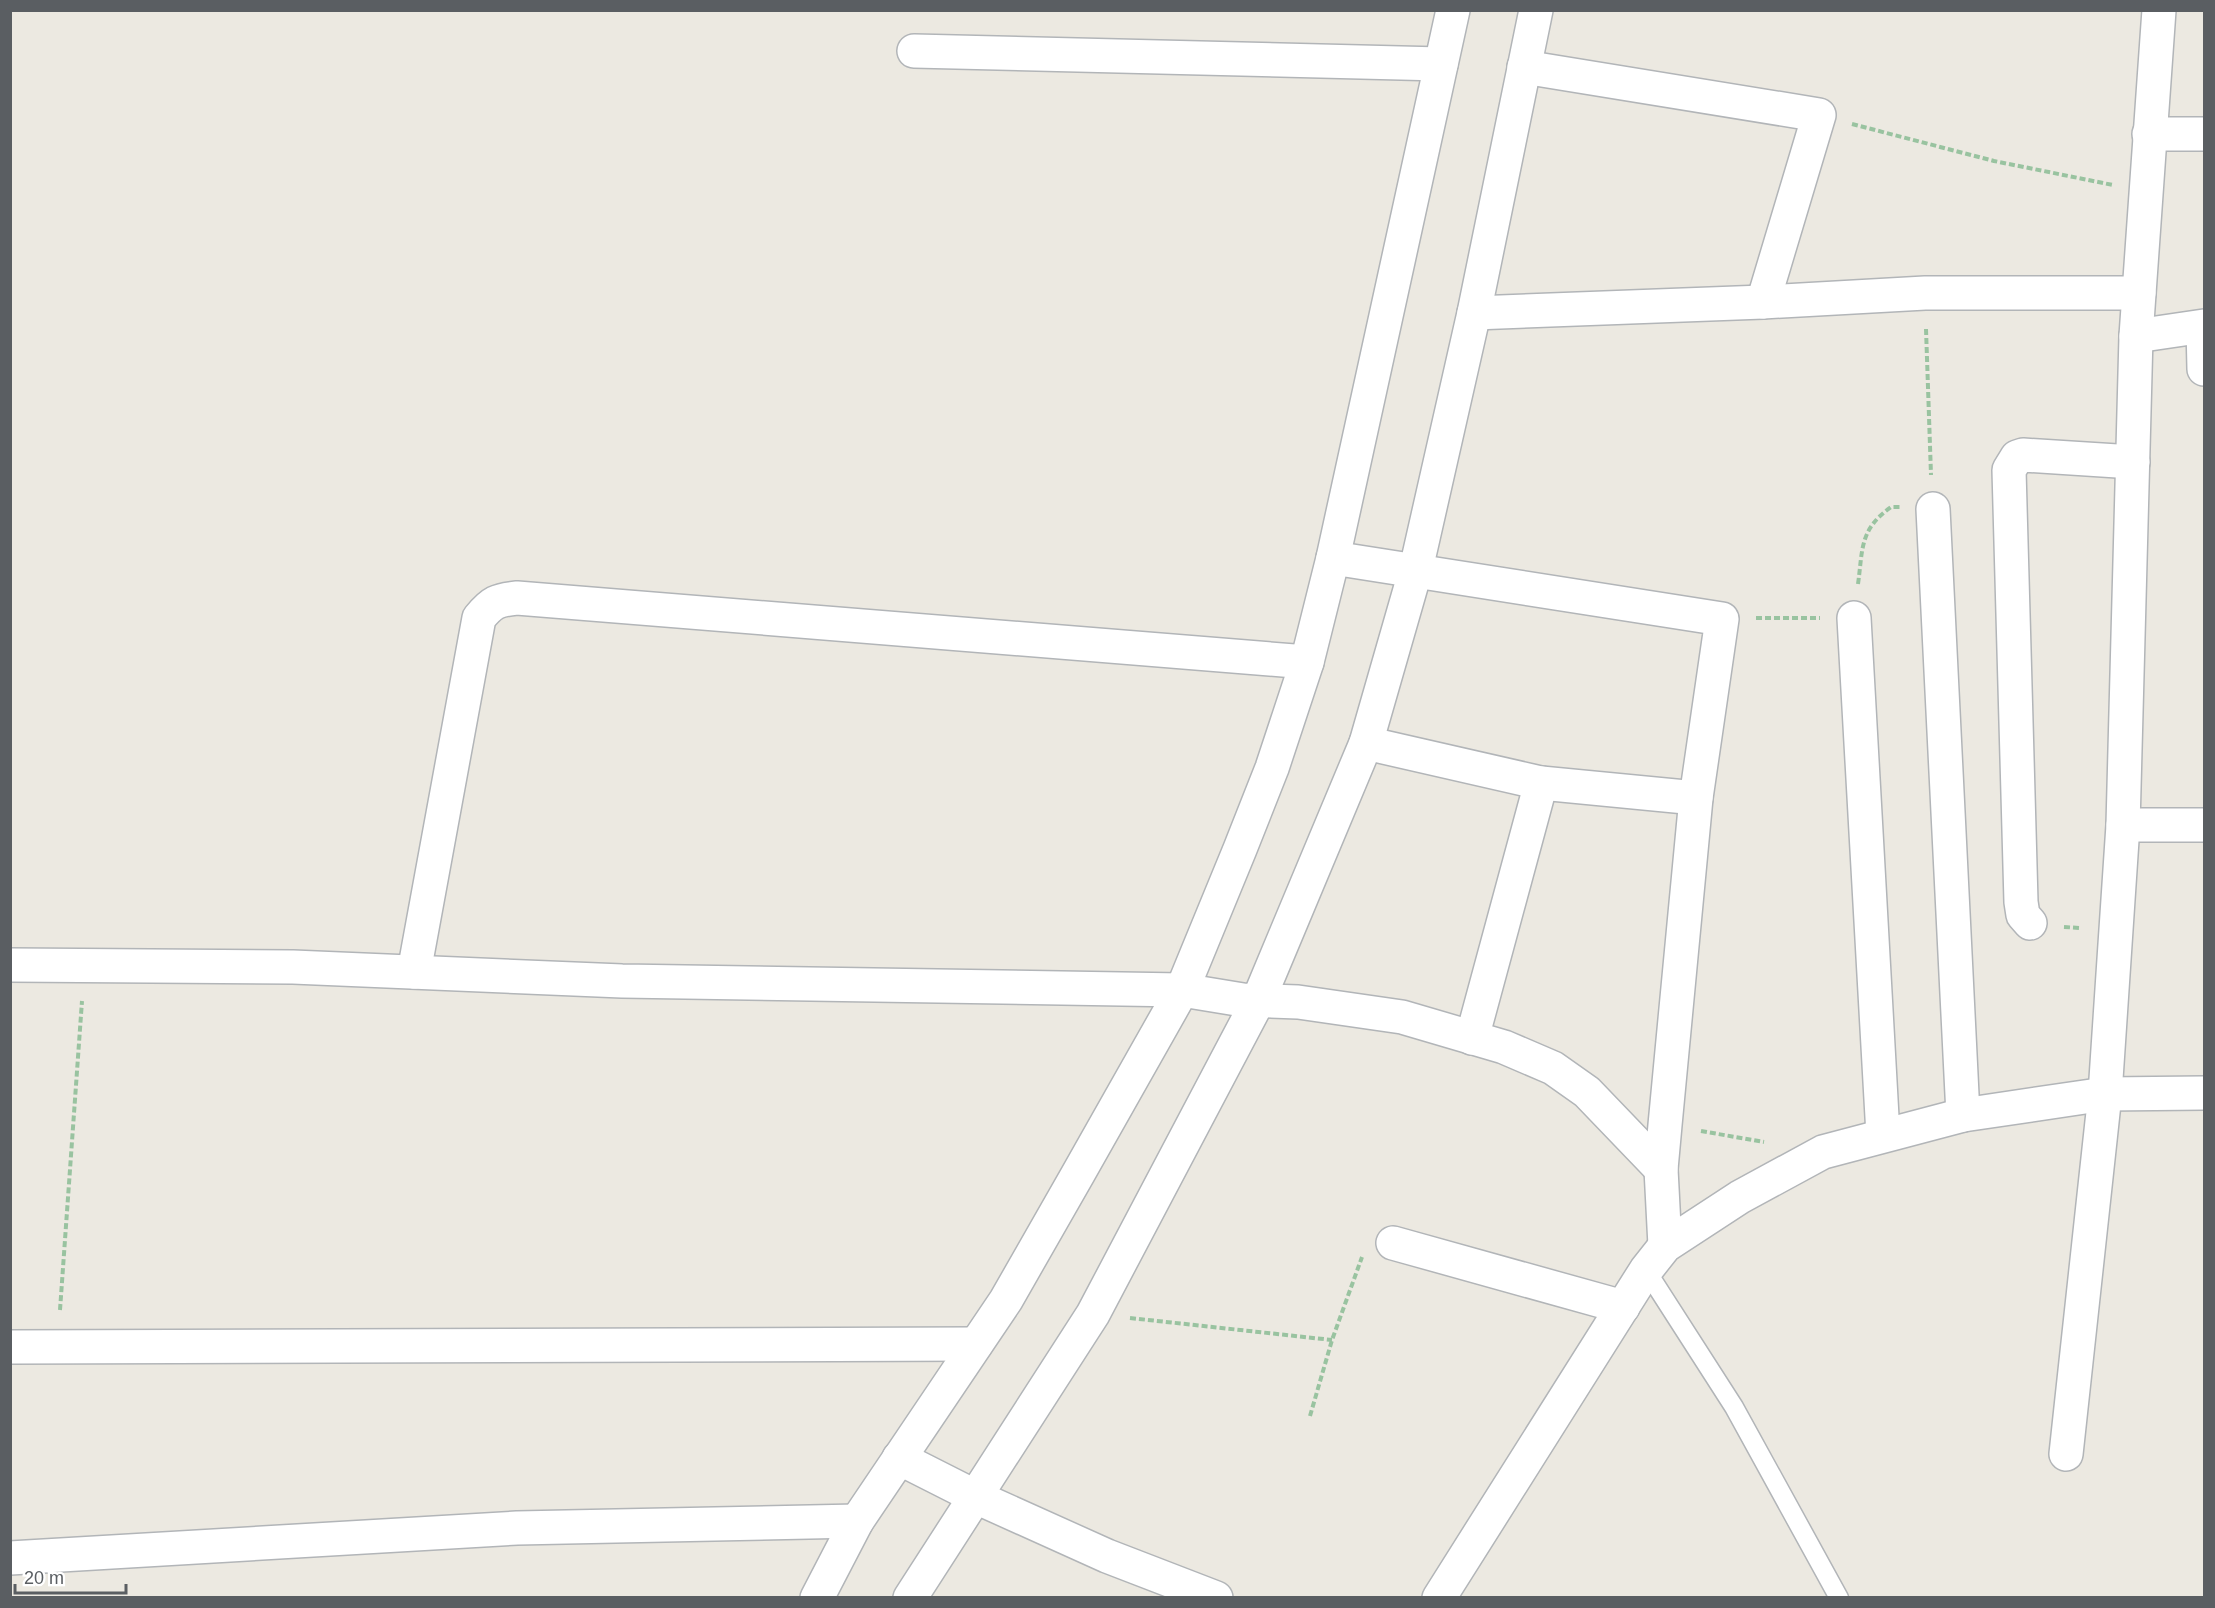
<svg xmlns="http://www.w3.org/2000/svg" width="2215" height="1608" font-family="Helvetica,sans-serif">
  <rect width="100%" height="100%" fill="#ece9e1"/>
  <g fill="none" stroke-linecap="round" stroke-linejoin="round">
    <defs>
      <polyline id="lane" points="1646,1270 1734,1407 1839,1598"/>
      <g id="street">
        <polyline points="914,51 1441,64"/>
        <polyline points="1524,67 1819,115 1763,302"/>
        <polyline points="2149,134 2204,134"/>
        <polyline points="1474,313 1763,302 1925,293 2139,293"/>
        <polyline points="2203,327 2204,369"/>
        <polyline points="2136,336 2204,326"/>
        <polyline points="1933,509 1963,1115"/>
        <polyline points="1333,558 1722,619 1696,798 1665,1125 1661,1169 1665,1246"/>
        <polyline points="1854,618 1883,1135"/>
        <polyline points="1366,743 1541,783 1696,798"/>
        <polyline points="2123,825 2204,825"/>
        <polyline points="2030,923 2023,915 2021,902 2009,470 2017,457 2023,455 2133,462"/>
        <polyline points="10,965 293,967 622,981 1182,990 1243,1000 1298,1002 1402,1017 1504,1047 1553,1068 1587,1092 1661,1169"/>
        <path d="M414,972L479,618C492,602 497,600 517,598L1307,662"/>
        <polyline points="1472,1038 1541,783"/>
        <polyline points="1393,1243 1623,1307"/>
        <polyline points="10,1347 976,1344"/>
        <polyline points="2066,1454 2105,1094 2123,825 2136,336 2159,10"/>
        <polyline points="899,1458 976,1497 1107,1556 1216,1598"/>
        <polyline points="10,1558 517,1528 857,1521"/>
        <polyline points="817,1598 857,1521 1006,1300 1078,1174 1182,990 1240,849 1272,768 1307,662 1333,558 1453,10"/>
        <polyline points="910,1598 1093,1314 1258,1001 1366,743 1416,569 1474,313 1536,10"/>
        <polyline points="1439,1598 1646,1270 1665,1246 1740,1197 1823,1152 1963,1115 2105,1094 2204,1093"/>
      </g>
    </defs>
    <use href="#lane" stroke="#b2b5b8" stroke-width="21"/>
    <use href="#street" stroke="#b2b5b8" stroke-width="36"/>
    <g stroke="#99c3a0" stroke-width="4" stroke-dasharray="6 3" stroke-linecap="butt">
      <polyline points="1852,124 1994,161 2113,185"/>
      <polyline points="1926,329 1931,475"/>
      <path d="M1858,584C1863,549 1859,530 1891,507H1900"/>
      <polyline points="1756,618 1820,618"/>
      <polyline points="2064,927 2080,928"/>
      <polyline points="1701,1131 1764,1142"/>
      <polyline points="60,1310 82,1001"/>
      <polyline points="1130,1318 1332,1340"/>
      <polyline points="1310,1416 1332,1340 1362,1257"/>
    </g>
    <use href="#lane" stroke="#fff" stroke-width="18"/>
    <use href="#street" stroke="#fff" stroke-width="33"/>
  </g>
  <rect width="2215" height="1608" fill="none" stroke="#5a5e62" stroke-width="24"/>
  <path d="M15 1584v9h111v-9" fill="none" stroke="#5a5e62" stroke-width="3"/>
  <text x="24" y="1584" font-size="18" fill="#5a5e62" stroke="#ffffff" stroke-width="4.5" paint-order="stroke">20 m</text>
</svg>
